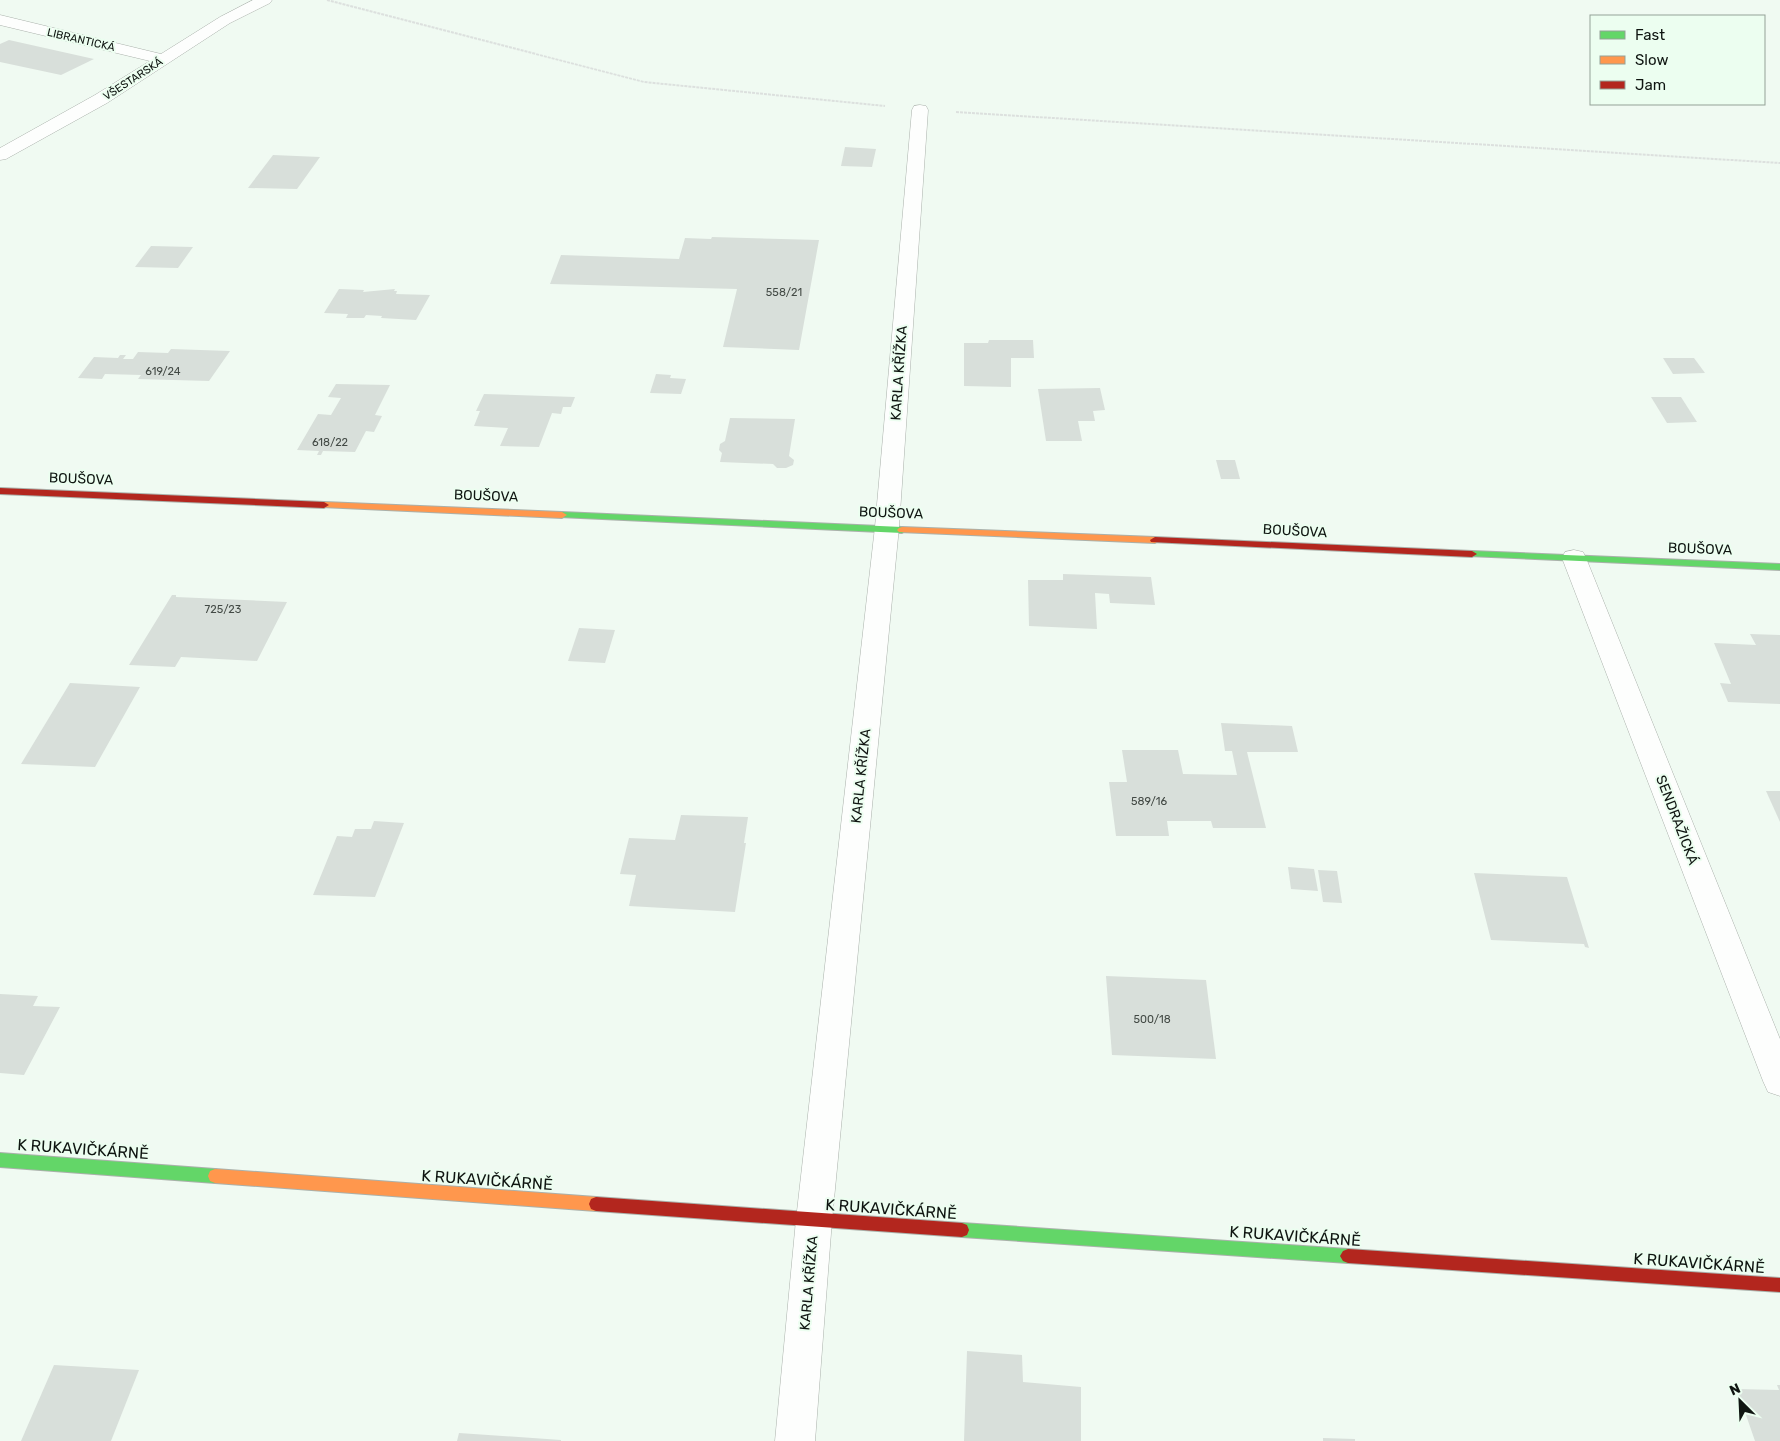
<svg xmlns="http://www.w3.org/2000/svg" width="1780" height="1441" font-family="Rubik,sans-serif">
  <rect width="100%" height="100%" fill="#f0faf2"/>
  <g fill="#d8dfda">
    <polygon points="9,40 94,59 61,75 0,62 0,44"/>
    <polygon points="845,147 876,149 872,167 841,166"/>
    <polygon points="273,155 320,157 297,189 248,188"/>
    <polygon points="712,237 819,240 799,350 723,347 737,289 550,284 561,255 679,259 685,238 711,239"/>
    <polygon points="151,246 193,247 178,268 135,267"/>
    <polygon points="339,289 364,290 363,292 395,289 394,291 397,291 396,294 430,295 416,320 381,318 382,316 366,315 364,318 346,318 348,314 324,313"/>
    <polygon points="989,340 1033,340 1034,358 1011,358 1011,387 964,386 964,343 988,343"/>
    <polygon points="171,349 230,351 209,381 138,379 141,375 105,374 102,379 78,378 94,357 118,358 120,355 126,355 123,359 133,359 138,352 168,353"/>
    <polygon points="1663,358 1694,358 1705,373 1673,374"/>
    <polygon points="656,374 671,375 670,378 686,379 681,394 650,393"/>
    <polygon points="336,384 390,385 375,415 382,416 374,432 366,431 355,452 323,451 321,455 317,455 319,451 297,450 318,414 331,415 341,398 328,397"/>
    <polygon points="1100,388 1105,410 1093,411 1095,421 1078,421 1082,441 1046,441 1038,389"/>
    <polygon points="484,394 575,397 571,407 563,407 561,414 552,413 539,447 500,446 508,428 474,426 480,411 476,411"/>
    <polygon points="1651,397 1681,397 1697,422 1667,423"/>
    <polygon points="730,418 795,419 789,456 794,460 793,465 786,468 777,468 773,464 720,462 722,453 719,450 720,444 725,441"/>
    <polygon points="1216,460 1235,460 1240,479 1221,479"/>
    <polygon points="1063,574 1151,577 1155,605 1110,603 1109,594 1095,593 1097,629 1029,626 1028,580 1063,580"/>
    <polygon points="172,595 176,595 176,597 287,602 257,661 181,657 175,667 129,665"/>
    <polygon points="579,628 615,630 605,663 568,661"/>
    <polygon points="1750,634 1780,635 1780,704 1728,702 1720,683 1731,684 1714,643 1756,645"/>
    <polygon points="70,683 140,687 95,767 21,764"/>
    <polygon points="1221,723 1292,726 1298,752 1247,752 1266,828 1213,828 1211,821 1167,821 1169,836 1116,836 1109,782 1127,782 1122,750 1178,750 1183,774 1237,775 1232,751 1225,751"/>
    <polygon points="1766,791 1780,791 1780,822"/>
    <polygon points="681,815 748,817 744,843 746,843 735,912 629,906 636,875 620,874 629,838 675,840"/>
    <polygon points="374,821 404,823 375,897 313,895 337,836 352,837 355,829 371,829"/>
    <polygon points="1288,867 1314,869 1318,891 1291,889"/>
    <polygon points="1318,870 1337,871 1342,903 1323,902"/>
    <polygon points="1474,873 1567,877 1589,948 1585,947 1584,944 1491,940"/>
    <polygon points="1106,976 1206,980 1216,1059 1112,1055"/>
    <polygon points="0,994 38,996 33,1006 60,1007 24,1075 0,1073"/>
    <polygon points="967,1351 1022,1355 1023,1382 1081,1387 1081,1441 964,1441"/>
    <polygon points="54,1365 139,1370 111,1441 21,1441"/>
    <polygon points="1777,1385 1780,1385 1780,1441 1755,1441 1737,1389 1779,1390"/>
    <polygon points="459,1433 561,1440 561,1441 457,1441"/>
    <polygon points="1323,1438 1355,1439 1355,1441 1323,1441"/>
  </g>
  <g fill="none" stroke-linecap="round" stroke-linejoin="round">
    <defs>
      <g id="street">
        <polygon points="253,0 272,0 270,3 230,23 107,103 6,159 0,160 0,148 95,95 150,61 0,25 0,15 161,54 220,17"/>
        <polygon points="920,105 926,106 928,110 899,527 832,1220 815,1441 775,1441 796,1220 875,527 912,110 914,106"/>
        <polygon points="1574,550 1583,552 1586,558 1780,1039 1780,1096 1768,1092 1763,1081 1562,558 1565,552"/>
      </g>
      <g id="fast">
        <polygon points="562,512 902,527 907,530 902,533 559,517 557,515 559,513"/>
        <polygon points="1472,551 1780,564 1780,570 1468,556 1467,554 1468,552"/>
        <polygon points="0,1153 215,1169 220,1171 222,1176 220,1181 215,1183 0,1167"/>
        <polygon points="962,1223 1348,1249 1353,1251 1356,1256 1353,1261 1348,1263 962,1237 957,1235 955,1230 957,1225"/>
      </g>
      <g id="slow">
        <polygon points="324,502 562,512 567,515 562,518 321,507 319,505"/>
        <polygon points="902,527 1155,537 1160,540 1155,543 899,532 897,530 899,528"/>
        <polygon points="215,1169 596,1197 601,1199 603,1204 601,1209 596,1211 215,1183 210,1181 208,1176 210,1171"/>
      </g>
      <g id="jam">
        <polygon points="0,488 324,502 329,505 324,508 0,494"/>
        <polygon points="1155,537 1472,551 1477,554 1472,557 1151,542 1150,540"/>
        <polygon points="596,1197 962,1223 967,1225 969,1230 967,1235 962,1237 596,1211 591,1209 589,1204 591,1199"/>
        <polygon points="1348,1249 1780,1278 1780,1292 1348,1263 1343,1261 1340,1256 1343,1251"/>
      </g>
    </defs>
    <use href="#street" stroke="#aab1ab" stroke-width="1"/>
    <use href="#fast" stroke="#aab1ab" stroke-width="2"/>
    <use href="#slow" stroke="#aab1ab" stroke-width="2"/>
    <use href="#jam" stroke="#aab1ab" stroke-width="2"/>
    <g stroke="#dce0de" stroke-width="2" stroke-dasharray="3 1" stroke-linecap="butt">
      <polyline points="327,0 644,82 885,106"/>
      <polyline points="956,112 1780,163"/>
    </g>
    <use href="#street" fill="#fdfefd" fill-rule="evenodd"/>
    <use href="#fast" fill="#63d668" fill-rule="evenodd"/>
    <use href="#slow" fill="#ff974d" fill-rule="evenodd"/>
    <use href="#jam" fill="#b3261e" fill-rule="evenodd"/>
  </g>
  <g text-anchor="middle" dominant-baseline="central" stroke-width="4" stroke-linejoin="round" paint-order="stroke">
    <g font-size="11" fill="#0f1511" stroke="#ecfef0">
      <text transform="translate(81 40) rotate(13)">LIBRANTICKÁ</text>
      <text transform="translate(133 79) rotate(-33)">VŠESTARSKÁ</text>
    </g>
    <g font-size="11" fill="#434a45">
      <text x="784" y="292">558/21</text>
      <text x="163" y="371">619/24</text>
      <text x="330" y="442">618/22</text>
      <text x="223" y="609">725/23</text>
      <text x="1149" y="801">589/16</text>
      <text x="1152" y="1019">500/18</text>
    </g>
    <g font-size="14" fill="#0f1511" stroke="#ecfef0">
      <text transform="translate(899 373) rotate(-86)">KARLA KŘÍŽKA</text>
      <text transform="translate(81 479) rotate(2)">BOUŠOVA</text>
      <text transform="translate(486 496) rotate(2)">BOUŠOVA</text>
      <text transform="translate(891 513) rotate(2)">BOUŠOVA</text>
      <text transform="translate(1295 531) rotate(3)">BOUŠOVA</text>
      <text transform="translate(1700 549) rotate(2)">BOUŠOVA</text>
      <text transform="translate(861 776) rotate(-84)">KARLA KŘÍŽKA</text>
      <text transform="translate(1677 820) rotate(69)">SENDRAŽICKÁ</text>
      <text transform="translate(809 1283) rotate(-85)">KARLA KŘÍŽKA</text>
    </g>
    <g font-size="16" fill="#0f1511" stroke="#ecfef0">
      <text transform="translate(83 1149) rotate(4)">K RUKAVIČKÁRNĚ</text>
      <text transform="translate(487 1180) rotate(4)">K RUKAVIČKÁRNĚ</text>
      <text transform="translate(891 1209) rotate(4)">K RUKAVIČKÁRNĚ</text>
      <text transform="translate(1295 1236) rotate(4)">K RUKAVIČKÁRNĚ</text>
      <text transform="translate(1699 1263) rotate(4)">K RUKAVIČKÁRNĚ</text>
    </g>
  </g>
  <rect x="1590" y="15" width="175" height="90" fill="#ecfef0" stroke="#94a197"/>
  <rect x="1600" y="31" width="25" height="8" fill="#63d668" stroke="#94a197"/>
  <text x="1635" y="40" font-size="15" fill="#0f1511">Fast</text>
  <rect x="1600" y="56" width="25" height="8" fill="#ff974d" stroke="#94a197"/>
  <text x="1635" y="65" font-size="15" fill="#0f1511">Slow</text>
  <rect x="1600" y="81" width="25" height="8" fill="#b3261e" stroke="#94a197"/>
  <text x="1635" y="90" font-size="15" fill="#0f1511">Jam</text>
  <g transform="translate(1740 1401) rotate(336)" stroke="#ecfef0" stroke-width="4" paint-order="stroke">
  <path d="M0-4L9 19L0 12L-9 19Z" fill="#0f1511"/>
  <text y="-8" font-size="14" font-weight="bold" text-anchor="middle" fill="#0f1511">N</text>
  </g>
</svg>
